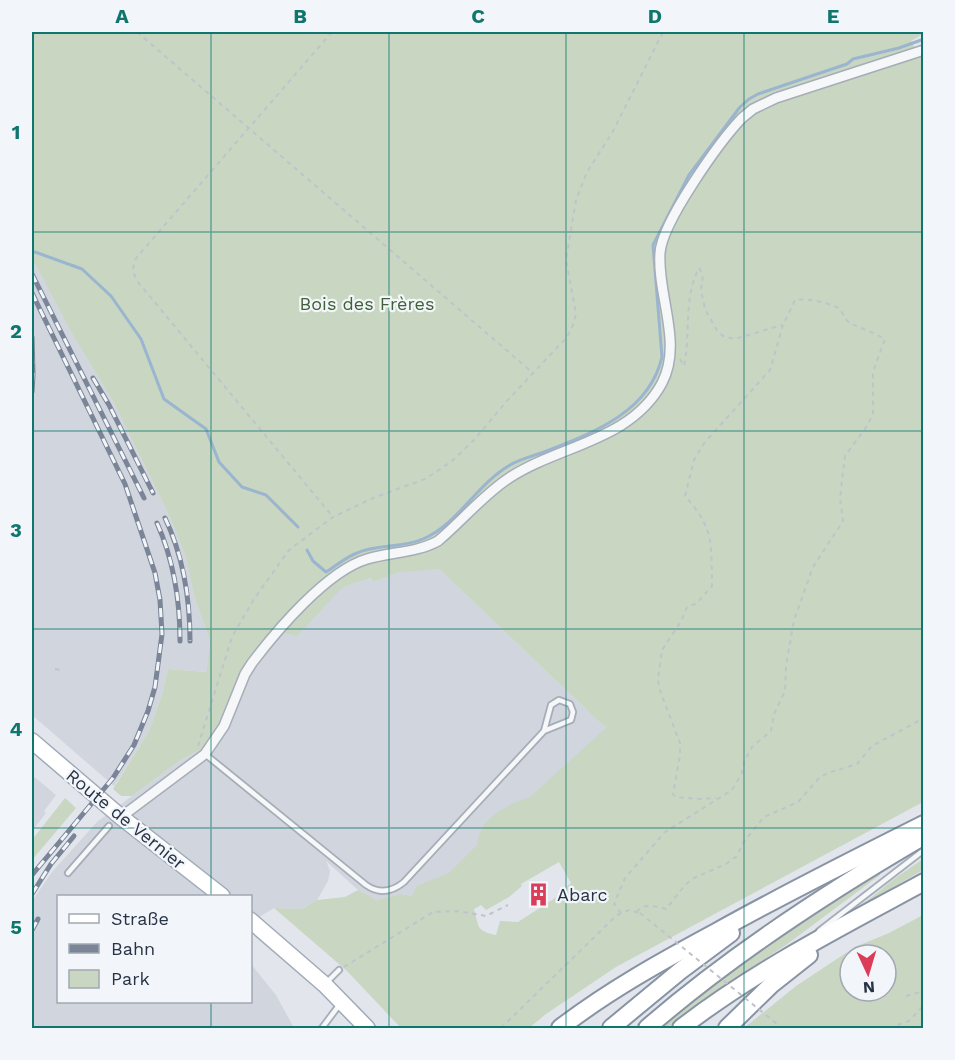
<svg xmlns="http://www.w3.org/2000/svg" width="955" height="1060" font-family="'Work Sans',sans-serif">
  <rect width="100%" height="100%" fill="#e2e6ec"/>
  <g fill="#d0d5de">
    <polygon points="32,258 71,332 114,403 170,517 186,557 194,596 210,640 208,672 168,669 162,695 149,731 114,786 32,715"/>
    <polygon points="423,569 439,569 606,728 473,908 401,894 377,900 358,890 326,861 330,871 328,881 317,900 302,909 274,908 251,922 250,896 58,896 58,1002 250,1002 251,964 276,995 294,1028 32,1028 32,901 52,872 97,822 182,759 200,750 243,669 251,656 273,630 346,586 371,578 373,582 400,572"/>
    <polygon points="32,775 56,795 44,811 46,813 32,831"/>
  </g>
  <g fill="#c8d6c2" fill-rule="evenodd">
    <path d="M32,32H923V34L911,41L921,58L924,56L923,802L616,967L546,1014L529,1028H401L347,971L274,908L302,909L317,900L345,897L358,890L377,900L401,894L412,896L417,886L449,873L477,845L479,835L485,823L498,812L514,803L530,797L606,728L439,569L400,572L373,582L371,578L346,586L339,591L297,636L273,630L250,656L239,676L213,735L200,750L182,759L132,796H121L113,789L149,731L162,695L168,669L207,672L210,640L194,596L186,557L170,517L114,403L71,332L32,258ZM559,862L571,883L566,887V891L518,922L500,921L496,935C476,931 479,927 474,909L481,905L486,910L509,897L522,886L521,884Z"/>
    <polygon points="65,798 76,808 32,860 32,840"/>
    <polygon points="923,859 923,870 862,905 894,879"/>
    <path d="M880,872V875L786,945L743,973L667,1028H661C729,970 804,919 880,872Z"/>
    <path d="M923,915V1028H744L796,986L855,947L889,933ZM850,955H886V991H850Z"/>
  </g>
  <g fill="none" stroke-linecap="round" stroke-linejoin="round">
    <g stroke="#9ab5cf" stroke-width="3">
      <polyline points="35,252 82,269 111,296 141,339 164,399 206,429 219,462 242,487 266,495 298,527"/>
      <path d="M307,550L313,561L326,572C336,566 346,557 357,553C376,544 403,548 423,539C458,524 477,484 510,465C520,459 533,456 544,452C592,433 649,413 662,357L653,245L689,175L740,107L749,99L758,94L847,64L853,59L899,48L924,39"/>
    </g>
    <defs>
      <g id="service">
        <path d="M205,754L366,885C379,894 392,892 404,882L544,731L571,720L573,712L570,704L559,700L551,705L544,731"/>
        <polyline points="68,873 109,826"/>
        <polyline points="819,931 924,850"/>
        <polyline points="326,983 339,970"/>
        <polyline points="322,1028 340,1004"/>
      </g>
      <path id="minor" d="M121,817L205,754L224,726L245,674L252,663C277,630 327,571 367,559C390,552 416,553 438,541C462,521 483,495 509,478C559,445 631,441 662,383C683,343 657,295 660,253C662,222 720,141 742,118L753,109L776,98L924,50"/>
      <g id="primary">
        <polyline points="32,741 121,817 222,896"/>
        <polyline points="250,920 325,985 367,1028"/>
      </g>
      <g id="motorway">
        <path d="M560,1028C608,991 662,961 716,932C784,894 854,859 924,824"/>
        <polyline points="611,1028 680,971 731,933"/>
        <path d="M647,1028C731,955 826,893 924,836"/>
        <path d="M681,1028C756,970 841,927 924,882"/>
        <polyline points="727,1028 771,985 809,955"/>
      </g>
    </defs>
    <use href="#service" stroke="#a6adb7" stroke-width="8"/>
    <use href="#minor" stroke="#a6adb7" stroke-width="12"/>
    <use href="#primary" stroke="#a0aab9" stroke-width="18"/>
    <use href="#motorway" stroke="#8893a4" stroke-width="20"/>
    <g stroke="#c0c4ca" stroke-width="2" stroke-dasharray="4.5 4.5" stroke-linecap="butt">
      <polyline points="137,32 533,373"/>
      <path d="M332,32L137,257C131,266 133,274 138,282L333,517"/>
      <path d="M680,359L684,366C691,333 683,299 699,268L703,275L701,290L705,309L716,329L723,336L735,339L782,325"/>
      <polyline points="55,669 60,670"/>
      <polyline points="198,746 232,637 254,599 289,550 333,517 373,498 425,479 451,462 475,439 506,402 567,337 573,325 576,314 566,260 576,200 587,172 612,133 663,32"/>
      <path d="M637,912C644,902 656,907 666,909L685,885L694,878L726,864L737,856L743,843L764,817L798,802L820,777L828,773L857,764L872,746L924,718"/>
      <path d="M621,913L614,904L625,878L665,832L732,790L742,773L744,762L752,747L771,731L774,714L785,691L786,666L794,620L813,567L843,521L840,498L845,456L867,426L873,414V372L885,339C874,333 861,328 850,323C844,320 844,312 838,308C827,302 807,298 795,300L783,325L770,370L705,442L694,460L685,496C715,529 711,545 712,586L696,604L688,606L684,613L682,620L662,650L658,679L659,688L680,743V755L673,794L675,797L700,799L716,798"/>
      <polyline points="344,967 433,912 458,911 486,916 508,905"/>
      <polyline points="906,996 924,991"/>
      <polyline points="501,1028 617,915 629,910 640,913"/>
      <polyline points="889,1028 909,1021 924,1005"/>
    </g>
    <use href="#service" stroke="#f5f7f9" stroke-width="4.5"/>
    <use href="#minor" stroke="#f5f7f9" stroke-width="9"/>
    <use href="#primary" stroke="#fff" stroke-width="15"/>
    <use href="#motorway" stroke="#fff" stroke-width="16"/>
    <defs>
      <g id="rail">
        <polyline points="32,274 144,498"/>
        <polyline points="32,293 125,484 155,573 160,600 162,634 155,687 148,711 134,745 113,778 32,875"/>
        <polyline points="32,337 33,374 32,392"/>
        <polyline points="93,378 109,405 153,493"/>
        <path d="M165,518C184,558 190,598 190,641"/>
        <path d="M157,523C174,561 180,600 180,641"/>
        <polyline points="32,894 51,864 74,836"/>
        <polyline points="32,930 38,919"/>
      </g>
    </defs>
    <use href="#rail" stroke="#7a8597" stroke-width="5"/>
    <use href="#rail" stroke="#f2f5f9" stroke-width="3" stroke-dasharray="9" stroke-linecap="butt"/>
    <polyline stroke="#c0c4ca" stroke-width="2" stroke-dasharray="4.5 4.5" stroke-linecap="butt" points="640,913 782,1028"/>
  </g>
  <path fill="none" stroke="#0f766e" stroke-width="1.5" stroke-opacity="0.55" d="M211,32V896M389,32V1028M566,32V1028M744,32V1028M32,232H924M32,431H924M32,629H924M32,828H924M211,1002V1028"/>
  <defs>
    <symbol id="building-bare" viewBox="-9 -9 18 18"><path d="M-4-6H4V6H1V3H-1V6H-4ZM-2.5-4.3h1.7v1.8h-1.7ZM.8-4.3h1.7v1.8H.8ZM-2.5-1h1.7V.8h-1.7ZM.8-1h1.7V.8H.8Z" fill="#db3d58" stroke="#f2f5f9" stroke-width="2.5" paint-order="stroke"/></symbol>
  </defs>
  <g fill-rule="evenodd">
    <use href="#building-bare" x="522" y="878" width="33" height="33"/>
  </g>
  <g text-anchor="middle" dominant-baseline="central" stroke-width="4.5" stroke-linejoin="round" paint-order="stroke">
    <g font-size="18" fill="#3e6234" stroke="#f2f5f9">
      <text x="367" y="303">Bois des Frères</text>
    </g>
    <g font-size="18" fill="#283445" stroke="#f2f5f9">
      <text transform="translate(126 819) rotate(39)">Route de Vernier</text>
    </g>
    <g font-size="18" fill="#283445" stroke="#f2f5f9" text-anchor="start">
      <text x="557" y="894">Abarc</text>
    </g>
  </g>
  <rect width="955" height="1060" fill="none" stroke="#f2f5f9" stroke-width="66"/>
  <rect x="57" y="895" width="195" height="108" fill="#f2f5f9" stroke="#a1a8b1" stroke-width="1.5"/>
  <rect x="69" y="914" width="30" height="9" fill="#ffffff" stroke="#a1a8b1" stroke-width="1.5"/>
  <text x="111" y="925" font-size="18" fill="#283445">Straße</text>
  <rect x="69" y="944" width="30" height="9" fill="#7a8597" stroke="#a1a8b1" stroke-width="1.5"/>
  <text x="111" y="955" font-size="18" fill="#283445">Bahn</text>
  <rect x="69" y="970" width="30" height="18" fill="#c8d6c2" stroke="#a1a8b1" stroke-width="1.5"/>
  <text x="111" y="985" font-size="18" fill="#283445">Park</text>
  <g transform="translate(868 973) rotate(176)"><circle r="28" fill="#f2f5f9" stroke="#a1a8b1" stroke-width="1.5"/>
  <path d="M0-4.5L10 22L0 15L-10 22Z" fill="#db3d58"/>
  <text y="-9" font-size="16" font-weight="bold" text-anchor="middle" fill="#283445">N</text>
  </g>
  <rect x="33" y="33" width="889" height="994" fill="none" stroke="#0f766e" stroke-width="2"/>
  <g font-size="20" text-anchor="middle" font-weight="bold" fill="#0f766e">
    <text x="122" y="23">A</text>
    <text x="300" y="23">B</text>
    <text x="478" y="23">C</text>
    <text x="655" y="23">D</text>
    <text x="833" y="23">E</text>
    <text x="16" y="139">1</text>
    <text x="16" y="338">2</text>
    <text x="16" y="537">3</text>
    <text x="16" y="736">4</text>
    <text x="16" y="934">5</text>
  </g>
</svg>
